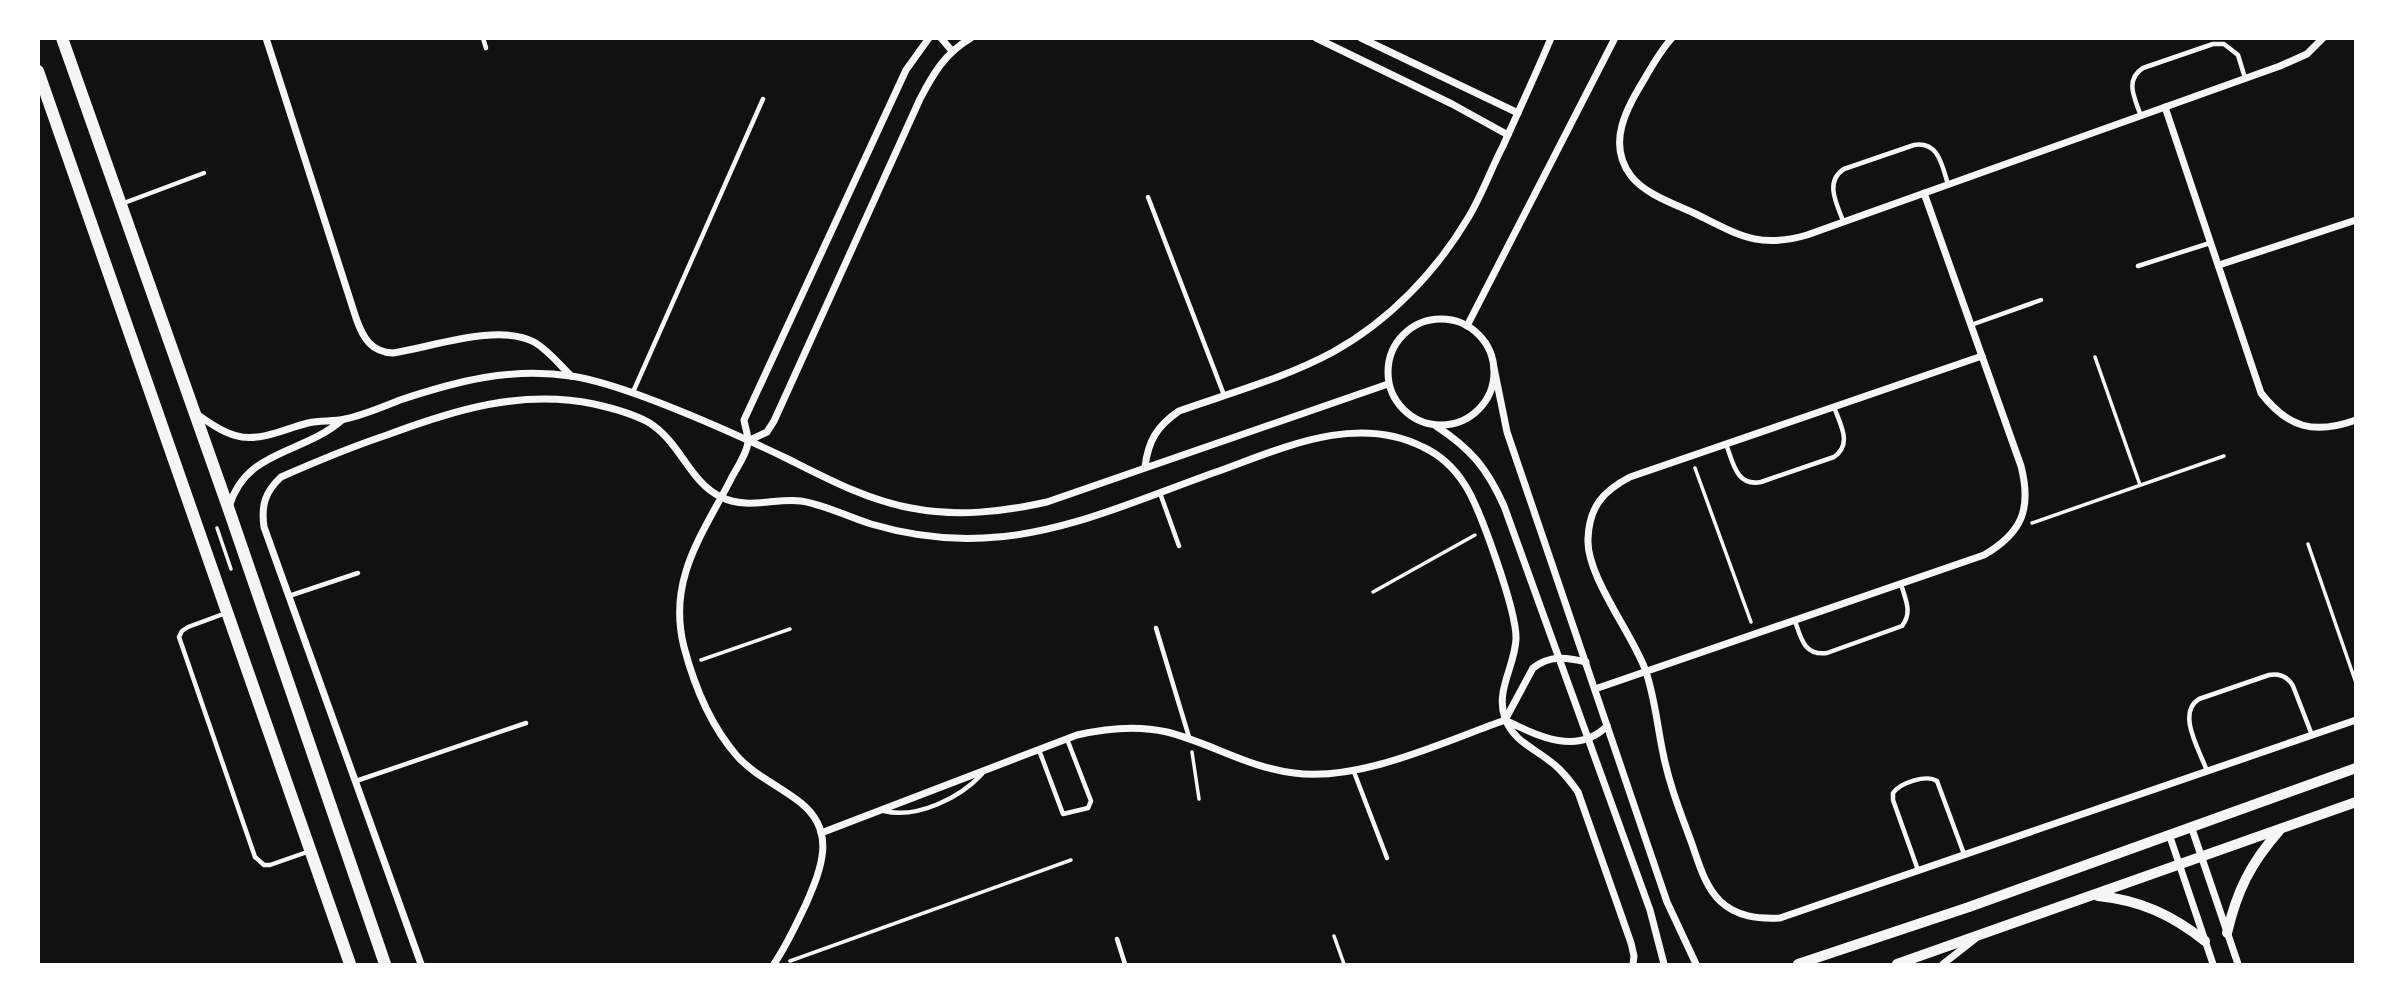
<svg xmlns="http://www.w3.org/2000/svg" width="2394" height="1003" font-family="'Open Sans',sans-serif">
  <rect width="100%" height="100%" fill="#111"/>
  <g fill="none" stroke-linecap="round" stroke-linejoin="round">
    <g stroke="#f5f5f5" stroke-width="3.5">
      <polyline points="2095,357 2140,485"/>
      <polyline points="1695,468 1751,622"/>
      <polyline points="2032,523 2224,456"/>
      <polyline points="217,528 231,569"/>
      <polyline points="2308,544 2356,683"/>
      <polyline points="1373,592 1475,535"/>
      <polyline points="701,660 790,629"/>
      <polyline points="1192,752 1199,799"/>
      <polyline points="1334,936 1344,964"/>
      <polyline points="790,961 1071,860"/>
    </g>
    <g stroke="#f5f5f5" stroke-width="4.5">
      <polyline points="483,38 486,48"/>
      <path d="M2141,116C2135,99 2124,80 2143,68L2213,44H2224L2238,55L2245,78"/>
      <polyline points="1148,197 1224,395"/>
      <polyline points="124,203 204,173"/>
      <path d="M1843,221C1837,204 1824,182 1844,169L1914,145C1939,141 1942,166 1948,184"/>
      <polyline points="2138,266 2210,243"/>
      <polyline points="1971,325 2041,300"/>
      <polyline points="633,392 763,99"/>
      <path d="M1726,444C1733,462 1736,487 1761,482L1834,457C1853,444 1840,424 1834,407"/>
      <polyline points="1160,493 1179,546"/>
      <polyline points="289,596 358,573"/>
      <polyline points="226,613 188,627 182,631 179,637 255,857 264,865 270,865 310,851"/>
      <path d="M1795,621C1801,638 1804,656 1827,653L1902,626C1913,612 1905,599 1901,584"/>
      <polyline points="1156,628 1189,737"/>
      <polyline points="1039,750 1063,814 1088,808 1091,801 1067,739"/>
      <path d="M2207,771C2200,751 2176,713 2199,699L2269,675C2280,673 2288,677 2293,686L2312,735"/>
      <polyline points="1354,772 1387,858"/>
      <polyline points="356,781 526,723"/>
      <path d="M884,811C917,819 960,798 982,774"/>
      <path d="M1918,870L1893,800V793C1900,783 1926,774 1937,781L1964,854"/>
      <polyline points="1117,939 1125,964"/>
    </g>
    <g stroke="#f5f5f5" stroke-width="7">
      <path d="M266,38L356,318C363,338 371,352 393,353C432,347 499,323 534,342C548,350 559,364 571,376"/>
      <polyline points="941,38 952,51"/>
      <polyline points="1316,38 1452,104 1508,135"/>
      <polyline points="1361,38 1518,113"/>
      <path d="M1672,38C1661,50 1653,64 1645,78C1627,108 1606,143 1631,176C1646,195 1675,204 1696,214C1739,235 1758,249 1807,235L2280,66L2307,54L2323,38"/>
      <path d="M2165,107L2261,393C2288,428 2314,435 2356,420"/>
      <polyline points="2219,265 2356,220"/>
      <circle cx="1441" cy="372" r="53"/>
      <polyline points="1467,326 1615,38"/>
      <path d="M1982,356L1630,477C1603,491 1589,507 1588,539C1586,575 1631,632 1645,669C1655,697 1657,725 1663,753C1669,784 1681,814 1692,844C1699,864 1705,886 1720,901C1737,917 1758,919 1780,918L2356,720"/>
      <polyline points="1494,368 1507,432 1667,902 1696,964"/>
      <path d="M195,413C210,423 224,434 242,437C265,440 287,428 308,423C321,420 333,422 345,419C364,415 382,407 400,400C457,381 511,367 571,376C597,380 623,389 647,398C695,416 742,437 788,459C828,479 867,500 911,508C957,517 1002,512 1047,502L1388,384"/>
      <path d="M1436,426C1471,449 1487,468 1504,506L1650,910L1664,964"/>
      <path d="M748,441L767,432L774,421L920,99C933,74 945,53 971,38"/>
      <path d="M1145,467C1148,441 1157,426 1179,411C1230,393 1285,378 1333,352C1389,321 1436,272 1468,218C1482,195 1491,169 1503,146C1519,110 1536,74 1551,38"/>
      <path d="M229,507C246,449 302,455 342,420"/>
      <path d="M1595,689L1984,555C2022,533 2032,509 2021,466L1924,193"/>
      <path d="M1505,720L1533,668C1550,655 1566,657 1586,662"/>
      <polyline points="2191,826 2238,964"/>
      <path d="M821,833L1077,735C1107,728 1137,725 1167,732C1211,743 1249,768 1294,773C1360,782 1443,742 1505,720C1538,736 1577,756 1607,726"/>
      <polyline points="2169,834 2213,964"/>
      <path d="M421,964L264,527C261,505 265,492 281,477C315,462 351,447 387,435C454,410 521,389 594,404C612,408 631,413 648,422C681,442 689,482 721,497C747,510 774,498 801,501C826,505 848,517 871,524C908,535 946,540 984,538C1064,535 1144,497 1219,471C1283,448 1356,413 1423,447C1440,455 1455,469 1465,485C1480,508 1517,612 1516,639C1515,666 1495,691 1505,718C1513,741 1534,748 1551,762C1562,770 1570,781 1578,792L1631,943L1634,956L1633,964"/>
      <path d="M774,964C787,945 796,925 806,904C821,869 837,832 801,803C780,786 755,776 737,756C711,726 694,685 684,647C667,580 702,535 731,479C736,469 748,452 748,441C748,434 745,427 744,420L906,70L929,38"/>
      <polyline points="1943,964 1975,939"/>
    </g>
    <g stroke="#f5f5f5" stroke-width="10">
      <path d="M2098,896C2140,900 2172,915 2205,941"/>
      <path d="M2227,933C2237,891 2250,864 2279,831"/>
      <polyline points="1798,964 1969,907 2356,768"/>
      <polyline points="1897,964 2356,802"/>
    </g>
    <g stroke="#f5f5f5" stroke-width="12">
      <polyline points="62,38 229,510 385,964"/>
      <polyline points="38,71 350,964"/>
    </g>
  </g>
  <rect width="2394" height="1003" fill="none" stroke="#ffffff" stroke-width="80"/>
</svg>
